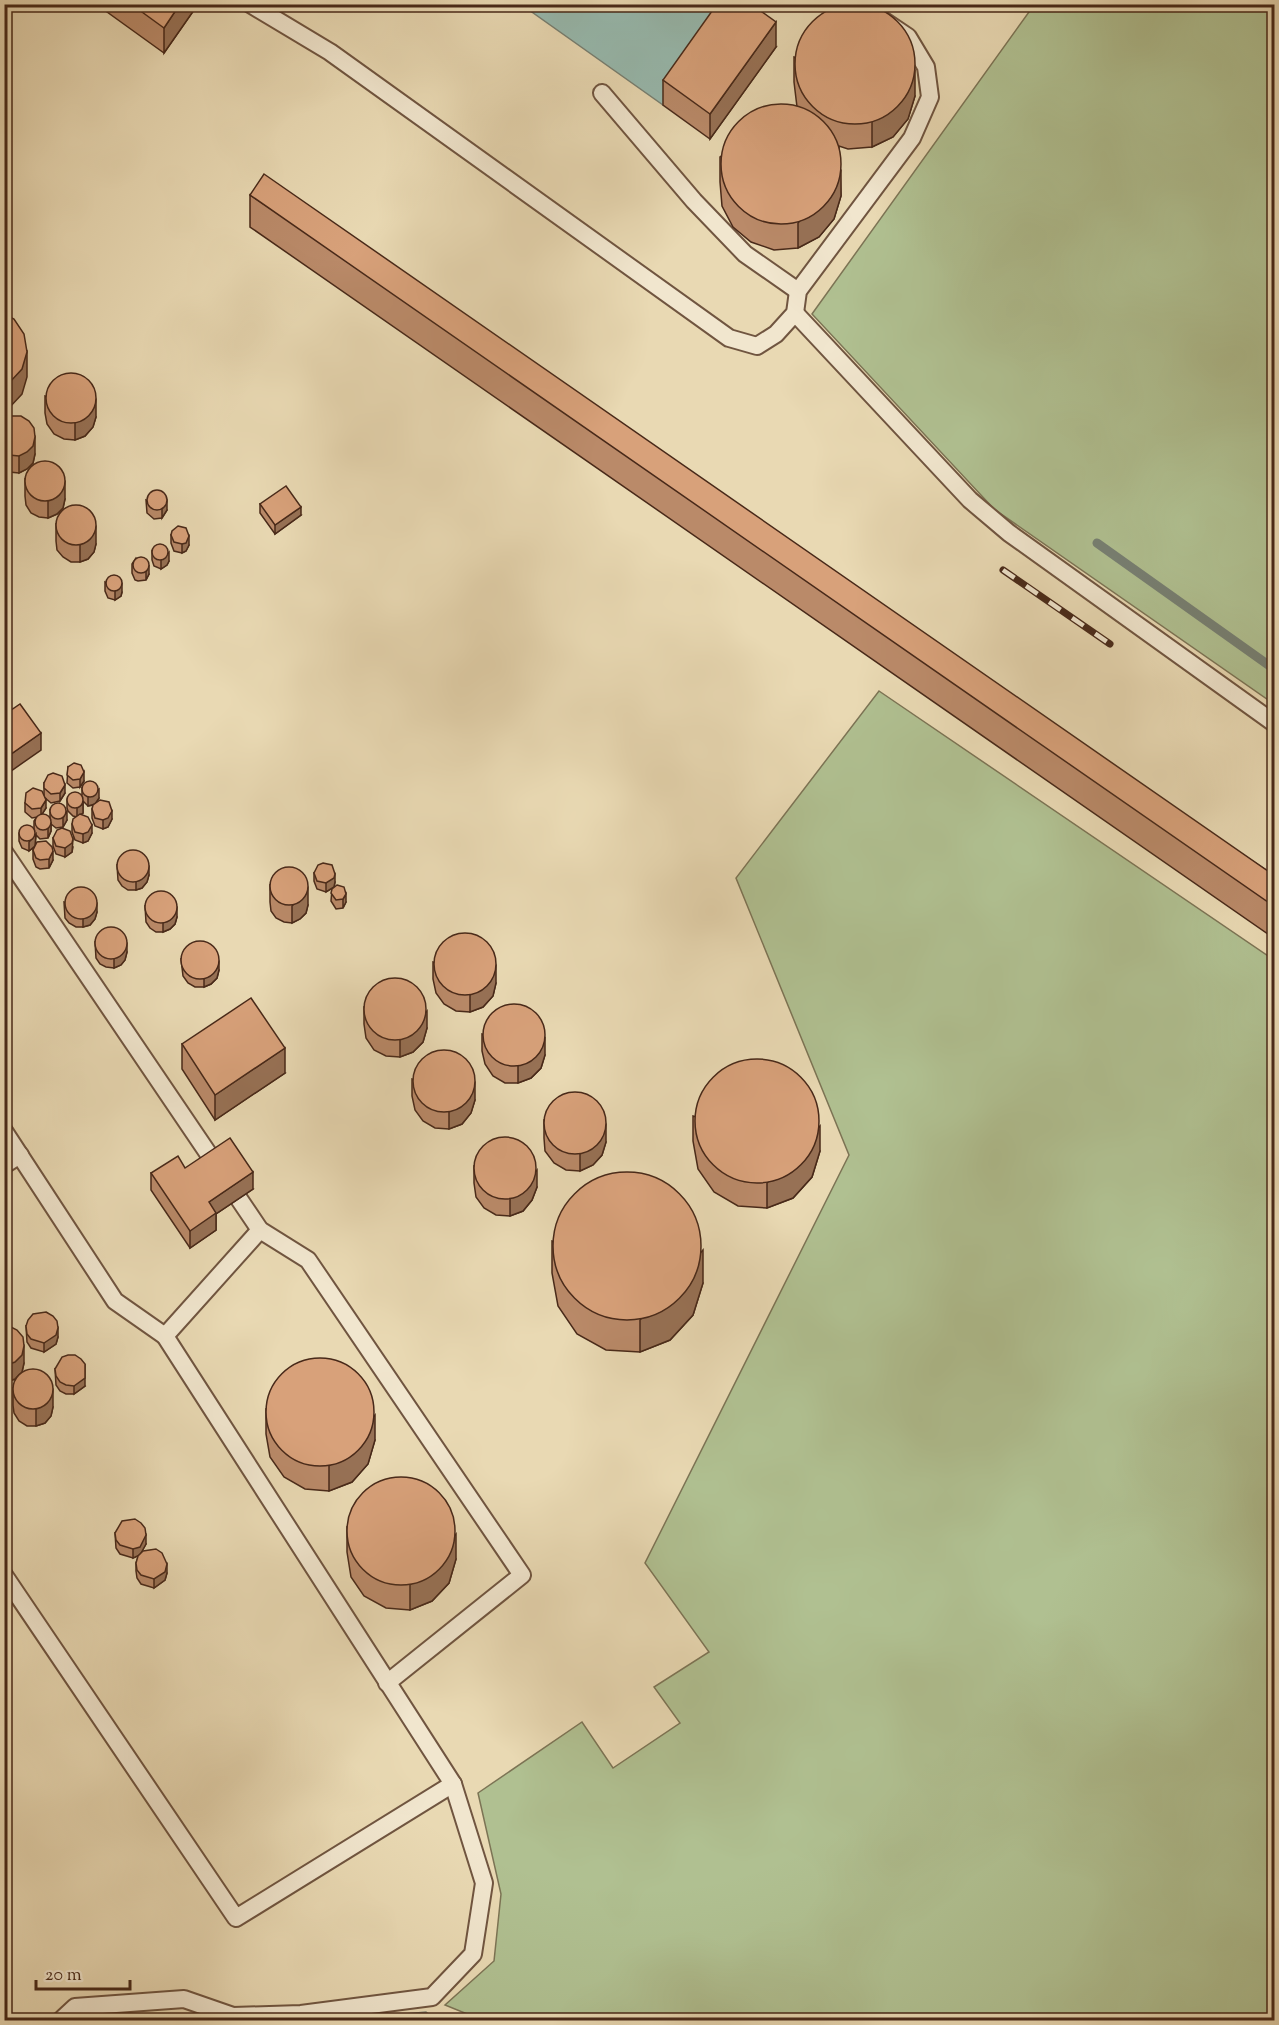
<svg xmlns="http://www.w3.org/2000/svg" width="1279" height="2025" font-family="'Sorts Mill Goudy',serif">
  <rect width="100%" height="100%" fill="#e9d9b3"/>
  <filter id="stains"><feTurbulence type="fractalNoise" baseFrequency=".00333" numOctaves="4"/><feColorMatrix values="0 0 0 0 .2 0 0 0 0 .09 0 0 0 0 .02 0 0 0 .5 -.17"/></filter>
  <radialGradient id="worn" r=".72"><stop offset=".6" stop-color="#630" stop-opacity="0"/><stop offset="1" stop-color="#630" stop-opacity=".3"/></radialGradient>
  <g fill="#b0c091" stroke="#7c7455" stroke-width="1.5">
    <polygon points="1034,5 1274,5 1274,704 994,509 812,314"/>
    <polygon points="879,691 1274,960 1274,2020 482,2020 445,2005 494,1961 501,1894 478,1793 582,1722 613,1768 680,1723 654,1687 709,1652 645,1563 849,1155 736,878"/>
  </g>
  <g fill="#97baaf" stroke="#778073" stroke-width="1.5">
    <polygon points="522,5 735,5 663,105"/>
    <polygon points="426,2012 436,2020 342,2020"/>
  </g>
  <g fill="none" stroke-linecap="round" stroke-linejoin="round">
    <polyline stroke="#778073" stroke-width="9" points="1097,543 1274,669"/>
    <defs>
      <g id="lane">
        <polyline points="250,4 330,52 729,338 757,346 776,334 795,313 798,291 912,138 930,97 926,67 908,37 859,4"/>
        <polyline points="602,93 694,201 745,254 798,291"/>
        <polyline points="795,313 970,500 1009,533 1274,723"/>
        <polyline points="4,852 260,1230 308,1260 522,1575 387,1683"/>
        <polyline points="4,1131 115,1301 165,1336"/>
        <polyline points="4,1165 20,1155"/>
        <polyline points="4,1575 236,1918 453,1784"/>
        <polyline points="61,2020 75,2007 184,1999 233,2016 301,2014 432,1997 473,1954 484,1883 453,1784 165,1336 260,1230"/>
      </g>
    </defs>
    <use href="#lane" stroke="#705540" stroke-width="20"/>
    <use href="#lane" stroke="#f1e6ce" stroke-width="16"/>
    <defs>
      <polyline id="rail" points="1003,570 1110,644"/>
    </defs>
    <use href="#rail" stroke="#482919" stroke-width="7"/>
    <use href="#rail" stroke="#f1e6ce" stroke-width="4.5" stroke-dasharray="14" stroke-linecap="butt"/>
  </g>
  <g fill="#ba8a69" stroke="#482919" stroke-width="1.5">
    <polygon points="96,4 194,4 194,10 164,53"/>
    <polygon points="776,47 710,139 663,105 663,80"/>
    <polygon points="794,57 915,96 908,119 893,137 872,147 848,149 839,146 841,196 834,219 819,237 798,248 774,250 751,242 733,227 722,206 720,182 720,157 797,107 794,82"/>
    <polygon points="250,195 1275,876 1275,939 250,227"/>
    <polygon points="45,396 96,417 93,427 85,436 75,440 64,439 54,434 47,424 45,413"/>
    <polygon points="4,418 35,454 33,463 27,469 19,473 9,472 4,469"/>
    <polygon points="25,479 65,499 63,508 57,514 48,518 39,517 31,513 26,505 25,496"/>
    <polygon points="146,500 167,510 162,518 154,519 147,513"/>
    <polygon points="260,504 301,515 275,534 260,513"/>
    <polygon points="56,524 96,544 94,552 88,559 80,562 71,562 63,557 57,550 56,541"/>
    <polygon points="171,535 189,545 186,551 182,553 174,551 171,543"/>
    <polygon points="152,551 169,561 167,565 161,569 154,566 152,560"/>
    <polygon points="136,558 149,574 146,580 138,581 135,580 132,573 132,564"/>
    <polygon points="105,582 122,592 121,596 115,600 108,598 105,591"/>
    <polygon points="68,767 84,781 80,787 73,788 67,783"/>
    <polygon points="44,783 65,793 60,801 51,803 44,797"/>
    <polygon points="82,788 99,798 96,803 112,819 108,827 103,829 95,826 92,818 92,809 94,805 88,806 83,801 83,813 80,814 92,833 88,841 83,843 75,840 72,832 72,824 77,817 73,816 68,811 67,808 67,799 82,795"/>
    <polygon points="25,803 46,808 42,814 50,818 50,810 67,820 63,827 56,828 51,824 51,831 48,838 40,839 36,835 35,846 29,851 22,848 19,841 19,833 34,830 34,821 37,817 32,818 25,812"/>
    <polygon points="53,838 73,847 72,852 65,857 56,854 53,846"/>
    <polygon points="33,850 53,860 49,868 40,869 36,867 33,859"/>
    <polygon points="117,865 149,875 147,882 142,888 136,890 128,890 122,886 118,880"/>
    <polygon points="314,873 335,882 334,887 326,892 317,889 314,881"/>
    <polygon points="270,885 308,905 306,913 300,919 292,923 284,922 276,918 271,911 270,902"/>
    <polygon points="332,889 346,902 343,908 336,909 331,901"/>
    <polygon points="64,902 97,912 95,919 90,925 83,927 76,927 69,923 65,918"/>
    <polygon points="145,906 177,917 175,924 170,929 163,932 156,932 150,928 146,922"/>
    <polygon points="95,942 127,952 125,960 121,965 114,968 106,967 100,964 96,958"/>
    <polygon points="181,959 219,970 217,978 211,984 204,987 195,987 188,983 183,976"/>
    <polygon points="433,962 496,983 493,996 483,1007 470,1012 456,1011 444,1004 436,993 433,979"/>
    <polygon points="364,1007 427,1028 423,1042 413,1052 400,1057 386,1056 374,1050 366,1038 364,1024"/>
    <polygon points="482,1034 545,1055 541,1068 531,1078 518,1083 505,1083 493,1076 485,1064 482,1051"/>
    <polygon points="182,1044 285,1073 215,1120 182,1069"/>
    <polygon points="412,1079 475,1100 471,1113 462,1124 449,1129 435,1128 423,1121 415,1110 412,1096"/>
    <polygon points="693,1116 820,1151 812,1177 793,1198 767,1208 738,1206 714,1192 698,1169 693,1141"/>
    <polygon points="544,1120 606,1142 602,1155 593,1165 580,1171 566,1170 554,1163 545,1151 544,1138"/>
    <polygon points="474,1166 537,1187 532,1200 523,1211 510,1216 496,1215 484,1208 476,1197 474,1183"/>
    <polygon points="185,1168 253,1189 216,1214 216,1230 190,1248 151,1190 151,1173"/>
    <polygon points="552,1241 703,1283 693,1315 670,1340 640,1352 606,1350 577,1334 558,1306 552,1273"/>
    <polygon points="4,1325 24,1363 22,1372 15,1379 7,1382 4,1382"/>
    <polygon points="26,1326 58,1337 56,1344 44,1352 31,1348 27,1342"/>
    <polygon points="55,1369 85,1386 74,1394 66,1394 60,1391 56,1385"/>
    <polygon points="13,1388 53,1407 51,1416 45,1423 36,1426 27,1426 19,1421 14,1413 13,1405"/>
    <polygon points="266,1409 375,1440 368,1464 352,1482 329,1491 305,1489 284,1477 270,1457 266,1434"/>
    <polygon points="347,1527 456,1559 449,1583 432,1601 410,1610 386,1608 364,1596 351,1577 347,1552"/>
    <polygon points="115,1533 146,1544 140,1554 167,1573 165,1580 154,1588 141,1584 137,1578 136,1571 136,1563 139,1555 133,1558 120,1554 116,1548"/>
  </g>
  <g fill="#977155" stroke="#482919" stroke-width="1.5">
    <polygon points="180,4 194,4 194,10 164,53 164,28"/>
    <polygon points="776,22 776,47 710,139 710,114"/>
    <polygon points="915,71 915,96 908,119 893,137 872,147 872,122"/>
    <polygon points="841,171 841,196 834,219 819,237 798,248 798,223"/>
    <polygon points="27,352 27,377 22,394 10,407 4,410 4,385"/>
    <polygon points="96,400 96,417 93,427 85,436 75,440 75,423"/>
    <polygon points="35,437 35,454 33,463 27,469 19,473 19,456"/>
    <polygon points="65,482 65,499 63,508 57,514 48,518 48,501"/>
    <polygon points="167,501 167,510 162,518 162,509"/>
    <polygon points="301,507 301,515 275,534 275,525"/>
    <polygon points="96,527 96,544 94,552 88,559 80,562 80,545"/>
    <polygon points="189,536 189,545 186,551 182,553 182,544"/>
    <polygon points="169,552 169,561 167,565 161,569 161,560"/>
    <polygon points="149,565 149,574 146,580 146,572"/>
    <polygon points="122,584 122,592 121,596 115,600 115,591"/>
    <polygon points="41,733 41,750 4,776 4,759"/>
    <polygon points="84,772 84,781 80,787 80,779"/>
    <polygon points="65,785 65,793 60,801 60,793"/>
    <polygon points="99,789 99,798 95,804 88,806 88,797"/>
    <polygon points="46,800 46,808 41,816 41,808"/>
    <polygon points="83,804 83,813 77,817 77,808"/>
    <polygon points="67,811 67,820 63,827 63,818"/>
    <polygon points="112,811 112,819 108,827 103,829 103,820"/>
    <polygon points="51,822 51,831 48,838 48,829"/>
    <polygon points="92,825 92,833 88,841 83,843 83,834"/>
    <polygon points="36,834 35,846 29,851 29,842"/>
    <polygon points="73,839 72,852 65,857 65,848"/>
    <polygon points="53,851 53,860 49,868 49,859"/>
    <polygon points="149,867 149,875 147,882 142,888 136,890 136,882"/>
    <polygon points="335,874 335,882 334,887 326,892 326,883"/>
    <polygon points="308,888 308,905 306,913 300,919 292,923 292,906"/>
    <polygon points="346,894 346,902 343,908 343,899"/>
    <polygon points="97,904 97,912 95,919 90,925 83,927 83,919"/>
    <polygon points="177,908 177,917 175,924 170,929 163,932 163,923"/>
    <polygon points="127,944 127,952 125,960 121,965 114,968 114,959"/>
    <polygon points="219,962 219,970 217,978 211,984 204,987 204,979"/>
    <polygon points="496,966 496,983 493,996 483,1007 470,1012 470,995"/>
    <polygon points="427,1011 427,1028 423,1042 413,1052 400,1057 400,1040"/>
    <polygon points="545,1038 545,1055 541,1068 531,1078 518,1083 518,1066"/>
    <polygon points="285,1048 285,1073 215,1120 215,1095"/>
    <polygon points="475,1083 475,1100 471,1113 462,1124 449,1129 449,1112"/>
    <polygon points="606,1125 606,1142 602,1155 593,1165 580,1171 580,1154"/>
    <polygon points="820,1126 820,1151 812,1177 793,1198 767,1208 767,1183"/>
    <polygon points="537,1170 537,1187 532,1200 523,1211 510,1216 510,1199"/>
    <polygon points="253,1172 253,1189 216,1214 216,1230 190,1248 190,1231 209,1202"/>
    <polygon points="703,1250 703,1283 693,1315 670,1340 640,1352 640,1320"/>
    <polygon points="58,1328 58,1337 56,1344 44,1352 44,1343"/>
    <polygon points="24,1346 24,1363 22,1372 15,1379 7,1382 7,1365"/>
    <polygon points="85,1364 85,1386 74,1394 74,1386"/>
    <polygon points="53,1390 53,1407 51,1416 45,1423 36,1426 36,1409"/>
    <polygon points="375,1415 375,1440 368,1464 352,1482 329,1491 329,1466"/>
    <polygon points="456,1534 456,1559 449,1583 432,1601 410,1610 410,1585"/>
    <polygon points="146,1535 146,1544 140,1555 133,1558 133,1549"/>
    <polygon points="167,1564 167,1573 165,1580 154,1588 154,1579"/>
  </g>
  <g fill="#d8a17a" stroke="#482919" stroke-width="1.5">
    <polygon points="131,4 180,4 164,28"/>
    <polygon points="717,4 751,4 776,22 710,114 663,80"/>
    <circle cx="855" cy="64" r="60"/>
    <circle cx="781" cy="164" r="60"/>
    <polygon points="264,174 1275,876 1275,907 250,195"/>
    <polygon points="4,314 14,319 24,334 27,352 22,369 10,382 4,385"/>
    <circle cx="71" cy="398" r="25"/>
    <polygon points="12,416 21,416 29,421 34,428 35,437 33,446 27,452 19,456 9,455 4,452 4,418"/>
    <circle cx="45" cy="481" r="20"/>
    <polygon points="286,486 301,507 275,525 260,504"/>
    <circle cx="157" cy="500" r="10"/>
    <circle cx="76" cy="525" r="20"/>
    <polygon points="178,526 186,528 189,536 186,543 182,544 174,542 171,535 172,531"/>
    <circle cx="160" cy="552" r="8"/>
    <circle cx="141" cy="565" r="8"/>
    <circle cx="114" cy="583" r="8"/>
    <polygon points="20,704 41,733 4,759 4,715"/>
    <polygon points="74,763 81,765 84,772 80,779 73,780 67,775 68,767"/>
    <polygon points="53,773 62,776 65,785 60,793 51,794 44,788 44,783 48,775"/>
    <circle cx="90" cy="789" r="8"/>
    <polygon points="33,788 42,791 46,800 41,808 32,809 25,803 26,793"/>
    <circle cx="75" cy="800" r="8"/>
    <polygon points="100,800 109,802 112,811 108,818 103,820 95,818 92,809 93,805"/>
    <circle cx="58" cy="811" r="8"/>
    <circle cx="43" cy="822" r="8"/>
    <polygon points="80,814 88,817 92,825 88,832 83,834 75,832 72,824 73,819"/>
    <circle cx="27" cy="833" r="8"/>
    <polygon points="62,828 70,831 73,839 72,843 65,848 56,846 53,838 57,830"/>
    <polygon points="46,841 52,847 53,851 49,859 40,860 36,858 33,850 37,842"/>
    <circle cx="133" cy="866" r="16"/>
    <polygon points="323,863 332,865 335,874 334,878 326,883 317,881 314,873 318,865"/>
    <circle cx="289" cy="886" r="19"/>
    <polygon points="337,885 344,887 346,894 343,899 336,900 331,893 332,889"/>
    <circle cx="81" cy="903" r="16"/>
    <circle cx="161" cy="907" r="16"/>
    <circle cx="111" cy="943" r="16"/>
    <circle cx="465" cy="964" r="31"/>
    <circle cx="200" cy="960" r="19"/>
    <circle cx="395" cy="1009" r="31"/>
    <polygon points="251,998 285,1048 215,1095 182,1044"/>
    <circle cx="514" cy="1035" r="31"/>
    <circle cx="444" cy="1081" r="31"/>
    <circle cx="757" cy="1121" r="62"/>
    <circle cx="575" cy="1123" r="31"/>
    <circle cx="505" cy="1168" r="31"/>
    <polygon points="230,1138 253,1172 209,1202 216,1213 190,1231 151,1173 178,1156 185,1168"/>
    <circle cx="627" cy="1246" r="74"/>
    <polygon points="46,1312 53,1316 57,1321 58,1328 56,1335 44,1343 31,1339 27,1334 26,1326 28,1320 33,1314"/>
    <polygon points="4,1325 9,1326 17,1330 23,1337 24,1346 22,1355 15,1362 7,1365 4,1365"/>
    <polygon points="68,1355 75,1355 81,1359 85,1364 85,1378 74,1386 66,1385 60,1382 56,1376 55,1369 62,1357"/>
    <circle cx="320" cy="1412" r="54"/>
    <circle cx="33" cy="1389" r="20"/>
    <circle cx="401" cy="1531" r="54"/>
    <polygon points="135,1519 141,1523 145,1528 146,1535 140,1547 133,1549 120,1545 116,1540 115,1533 122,1521"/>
    <polygon points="156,1549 162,1553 167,1564 165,1572 154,1579 141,1575 137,1570 136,1563 138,1556 143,1551"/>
  </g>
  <rect width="1279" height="2025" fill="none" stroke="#e9d9b3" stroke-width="24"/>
  <rect x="6" y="6" width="1267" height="2013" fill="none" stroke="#482919" stroke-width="3"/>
  <rect x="12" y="12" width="1255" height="2001" fill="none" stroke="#482919" stroke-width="1.5"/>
  <path d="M36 1980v9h94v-9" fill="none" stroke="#482919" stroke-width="3"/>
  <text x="45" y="1980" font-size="18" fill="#482919" stroke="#f1e6ce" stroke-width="4.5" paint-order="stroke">20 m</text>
  <rect width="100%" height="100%" filter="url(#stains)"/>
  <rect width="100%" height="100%" fill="url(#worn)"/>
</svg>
